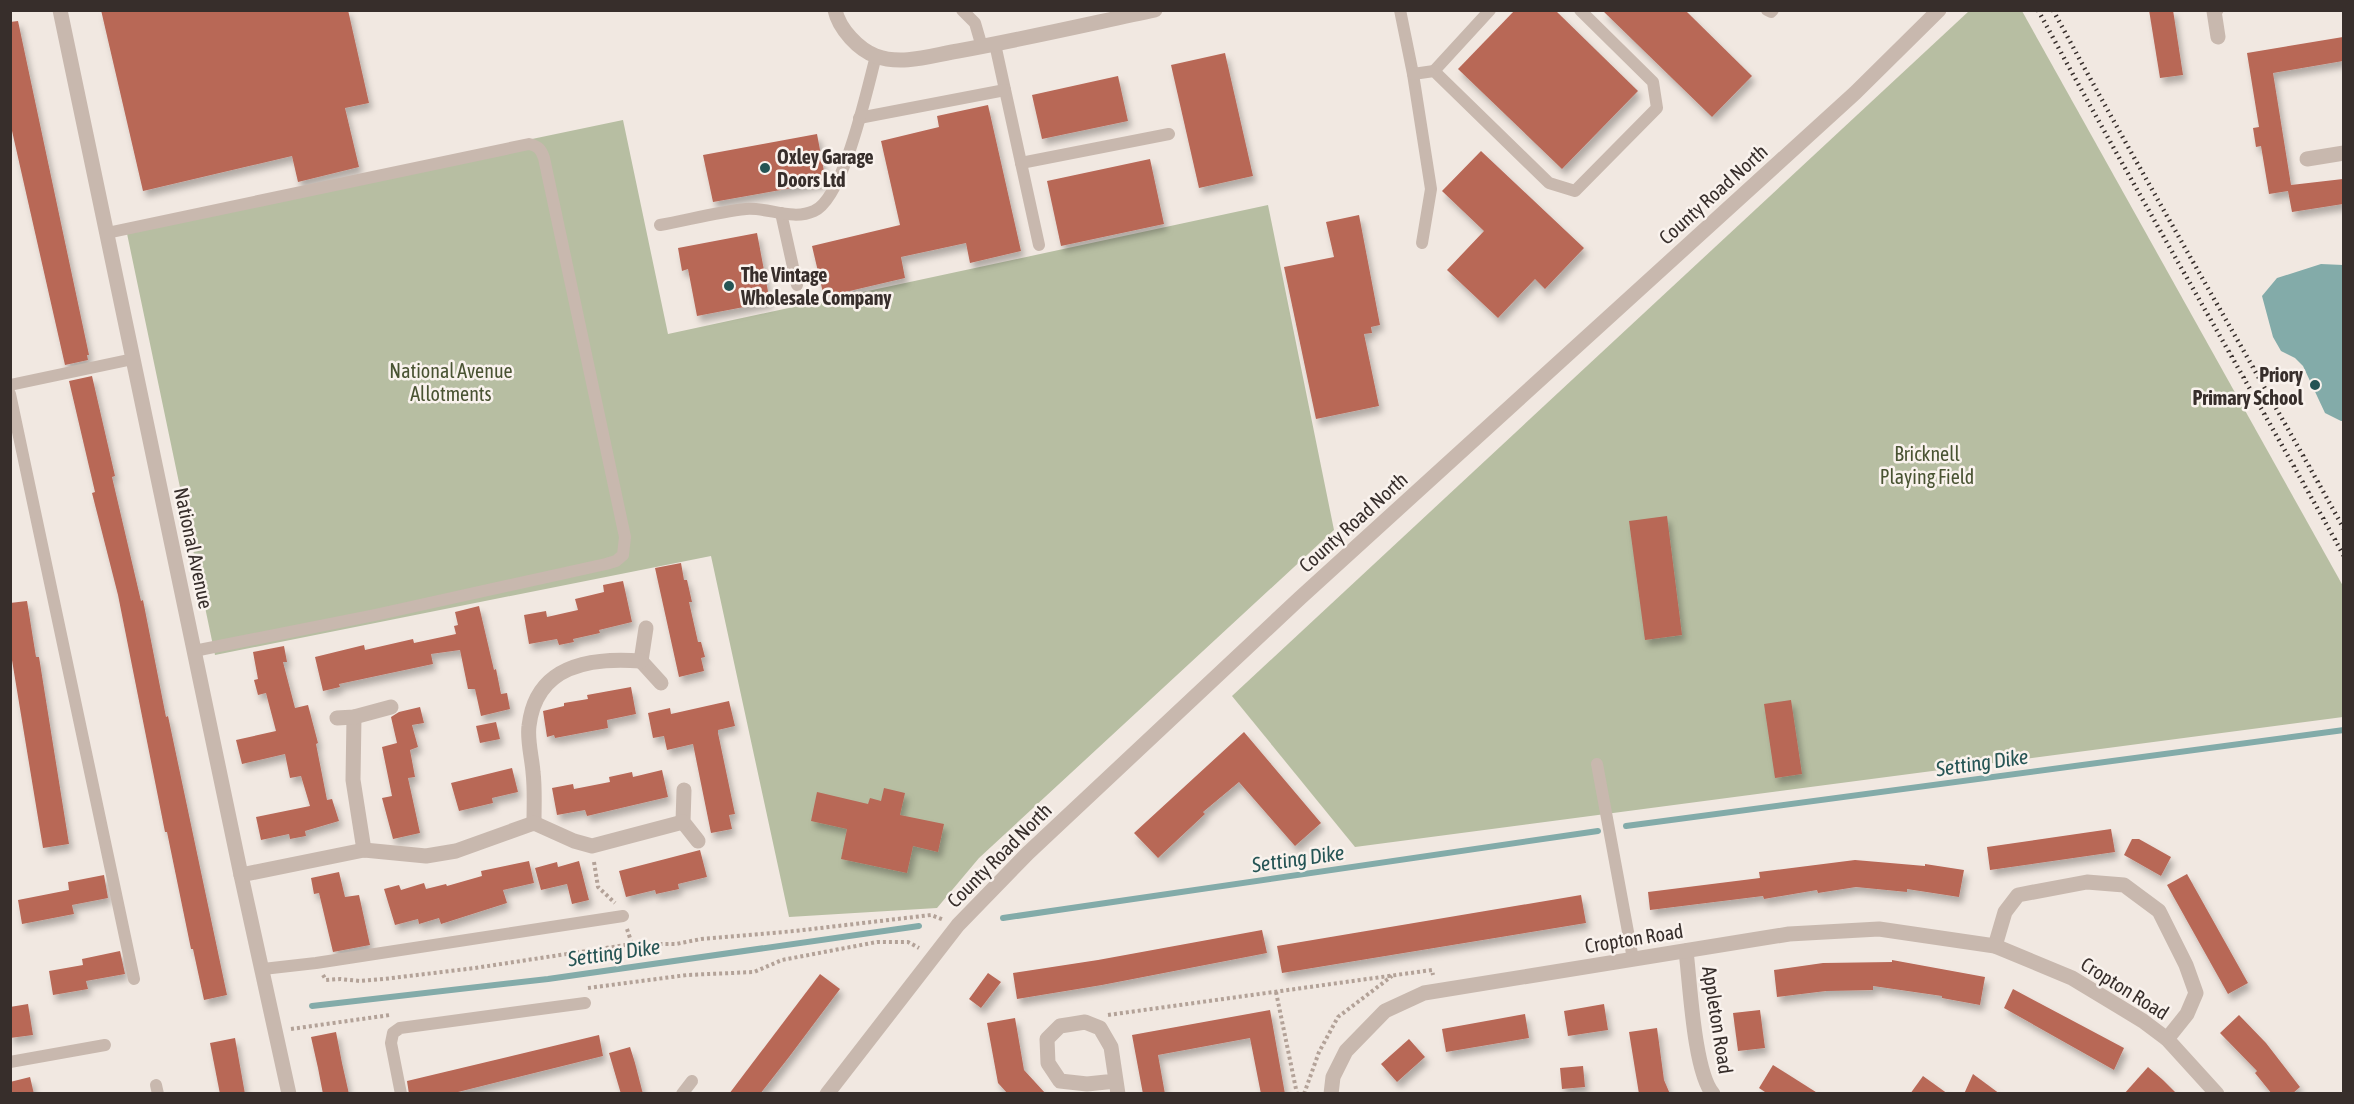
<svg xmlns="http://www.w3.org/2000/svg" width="2354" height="1104" font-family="'Asap Condensed',sans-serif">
  <defs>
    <filter id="shadow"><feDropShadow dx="3.5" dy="6" stdDeviation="3" flood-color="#0004"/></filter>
  </defs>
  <rect width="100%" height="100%" fill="#f1e8e1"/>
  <g fill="#b7bea2">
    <polygon points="1969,11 2022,11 2343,586 2343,717 1355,847 1232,696"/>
    <polygon points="623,120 668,334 1268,205 1334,530 979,858 937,908 789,917 711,556 215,655 125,224"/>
  </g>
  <polygon fill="#83aba9" points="2321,264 2343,265 2344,421 2341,421 2325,413 2303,366 2295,358 2281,351 2273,337 2262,296 2277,278"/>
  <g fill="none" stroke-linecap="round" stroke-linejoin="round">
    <g stroke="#83aba9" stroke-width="6">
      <polyline points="1626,826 2344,730"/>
      <polyline points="1003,918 1598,831"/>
      <polyline points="312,1006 548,979 919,926"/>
    </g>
  </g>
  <g fill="#b86757" filter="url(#shadow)">
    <polygon points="101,10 348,10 369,103 345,108 359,167 298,182 292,156 143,191"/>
    <polygon points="1515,10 1555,10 1638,91 1562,169 1458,69"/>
    <polygon points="1602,10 1685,10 1752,76 1712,117"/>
    <polygon points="2149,10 2173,10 2183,75 2160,78"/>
    <polygon points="18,21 89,355 87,355 88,360 65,365 10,122 10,22"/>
    <polygon points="2343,37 2343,61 2273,73 2291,185 2343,179 2343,204 2292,212 2288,191 2269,194 2261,146 2256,147 2253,128 2259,127 2247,53"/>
    <polygon points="1225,53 1253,176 1199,188 1171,65"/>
    <polygon points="1118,76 1128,121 1042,139 1032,95"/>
    <polygon points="988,105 1021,251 970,263 966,243 901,257 905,278 824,297 812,246 900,225 881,141 939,127 937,116"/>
    <polygon points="817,134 826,182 713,202 703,155"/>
    <polygon points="1481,151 1584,248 1545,289 1535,279 1498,318 1447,270 1484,231 1442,191"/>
    <polygon points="1150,159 1164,224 1061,246 1047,181"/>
    <polygon points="1359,215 1380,325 1371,327 1372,333 1364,334 1379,406 1316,419 1284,267 1334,257 1326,222"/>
    <polygon points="757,233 770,302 697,316 688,269 682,271 678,248"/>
    <polygon points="92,376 115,476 112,477 141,601 143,600 166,717 168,716 227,995 204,1000 193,949 191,949 167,832 165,832 118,595 92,493 95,492 69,381"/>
    <polygon points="1667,516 1682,635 1645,640 1629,521"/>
    <polygon points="681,563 684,580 687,580 692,602 689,602 698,642 701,642 705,657 701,658 704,671 679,677 655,568"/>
    <polygon points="623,581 632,622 599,630 600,633 573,639 574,642 559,645 557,639 529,644 524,615 546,611 547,617 578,610 575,599 604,592 603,585"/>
    <polygon points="27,601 36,657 39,657 69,844 43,848 10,648 10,603"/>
    <polygon points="479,606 494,670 496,669 501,694 507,693 510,709 481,716 475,689 468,689 460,650 431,654 433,664 339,684 340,687 323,691 315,657 364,645 365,650 413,639 414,643 456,634 454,626 458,625 455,612"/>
    <polygon points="284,646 287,662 283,662 295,708 308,705 318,743 316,744 327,800 332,799 339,821 305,831 306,836 290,839 289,834 261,840 256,817 310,806 301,776 290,778 285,754 242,764 236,740 276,731 266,693 258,695 254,680 258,679 253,652"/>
    <polygon points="631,687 636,714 607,720 608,728 555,738 554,735 547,737 543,711 564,706 564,703 588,699 587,695"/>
    <polygon points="1791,700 1802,774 1775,778 1764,704"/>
    <polygon points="729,701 735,726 718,730 718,733 735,814 729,815 732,829 711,833 693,744 667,750 664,736 653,738 648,713 670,708 671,714"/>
    <polygon points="420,707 424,723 412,725 418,747 410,750 415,777 408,778 420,833 393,839 382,798 392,796 382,747 397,743 391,717 399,712"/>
    <polygon points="496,722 500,739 480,743 476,726"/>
    <polygon points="1244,732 1321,823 1295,846 1239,782 1203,812 1205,814 1158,858 1134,833"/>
    <polygon points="512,768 518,792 492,798 493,803 459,811 451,783"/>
    <polygon points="662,770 668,797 587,816 585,810 557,815 552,788 573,784 574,789 610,782 609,777 632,772 633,777"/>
    <polygon points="884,788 905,793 900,815 944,824 938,852 913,846 907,873 841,859 847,829 811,821 817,792 868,804 870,798 881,801"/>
    <polygon points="2111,829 2115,852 1990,870 1987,847"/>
    <polygon points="2132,839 2139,839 2171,857 2161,876 2124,855"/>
    <polygon points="700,850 707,877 678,884 679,889 656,894 655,890 626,897 619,871"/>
    <polygon points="1855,860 1925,866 1925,864 1964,870 1959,897 1907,889 1907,892 1856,887 1818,893 1817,890 1764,899 1763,896 1650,910 1648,892 1760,878 1759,872"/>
    <polygon points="529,861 534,883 503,890 507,903 441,924 439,918 419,924 418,919 395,925 384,889 399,885 401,890 424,883 426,889 446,884 447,886 482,876 481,871"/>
    <polygon points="579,861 589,900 572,904 567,884 541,890 535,868 557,862 558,867"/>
    <polygon points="339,872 345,897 359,895 370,945 333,952 319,893 314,894 311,878"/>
    <polygon points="2187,874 2248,983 2228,994 2167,885"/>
    <polygon points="104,875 108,898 72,905 74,914 22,924 18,900 69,890 68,882"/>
    <polygon points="1581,895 1586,923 1282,973 1277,946"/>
    <polygon points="1262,930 1267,953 1102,985 1017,999 1013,973 1098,960"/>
    <polygon points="120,951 125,974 86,981 88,989 53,995 49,971 83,965 82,959"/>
    <polygon points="1892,960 1985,977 1980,1005 1942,998 1942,996 1873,986 1873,990 1826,991 1777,997 1774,970 1823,963 1892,962"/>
    <polygon points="988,973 1001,982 981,1008 969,999"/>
    <polygon points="820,974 840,989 789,1057 760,1094 729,1094"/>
    <polygon points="2013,989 2124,1048 2114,1070 2004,1008"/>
    <polygon points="28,1004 33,1035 10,1038 10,1007"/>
    <polygon points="1604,1004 1608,1030 1568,1036 1564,1011"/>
    <polygon points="1270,1010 1285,1094 1261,1094 1250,1038 1158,1055 1165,1094 1143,1094 1132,1035"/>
    <polygon points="1760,1010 1765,1048 1738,1051 1733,1013"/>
    <polygon points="1525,1014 1529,1038 1446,1052 1442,1029"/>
    <polygon points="2239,1015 2266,1043 2300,1087 2292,1094 2272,1094 2255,1073 2257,1071 2220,1033"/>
    <polygon points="1015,1018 1024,1070 1046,1094 1008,1094 998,1083 987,1023"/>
    <polygon points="1657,1028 1664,1080 1670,1094 1639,1094 1629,1032"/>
    <polygon points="336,1032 342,1063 349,1094 323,1094 318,1068 311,1037"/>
    <polygon points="599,1035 603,1056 450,1094 409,1094 407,1081"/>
    <polygon points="235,1038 245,1094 220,1094 210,1043"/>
    <polygon points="1409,1039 1425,1057 1397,1082 1381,1064"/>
    <polygon points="630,1047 635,1063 643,1094 621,1094 609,1053"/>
    <polygon points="1773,1065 1789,1075 1819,1094 1768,1094 1759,1088"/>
    <polygon points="1583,1066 1585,1087 1562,1089 1560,1068"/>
    <polygon points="2148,1067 2163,1080 2177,1094 2124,1094"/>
    <polygon points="1973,1074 2000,1094 1964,1094"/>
    <polygon points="1923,1076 1948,1094 1910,1094"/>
    <polygon points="30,1077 34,1094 10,1094 10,1082"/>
  </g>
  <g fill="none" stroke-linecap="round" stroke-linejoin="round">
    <g stroke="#b3a298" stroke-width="4" stroke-dasharray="3 3" stroke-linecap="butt">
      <polyline points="594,862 598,887 615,903"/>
      <polyline points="627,929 632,944"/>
      <polyline points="323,975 326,980 340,979 360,981 384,979 475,968 632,944 676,944 701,939 795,931 931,915 944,920"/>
      <polyline points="588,988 687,975 754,972 782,960 877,942 908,942 919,948"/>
      <polyline points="1276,992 1297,1094"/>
      <polyline points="1108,1015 1432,970 1433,975"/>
      <polyline points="291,1029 390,1015"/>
      <polyline points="1304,1094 1319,1052 1338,1017 1392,976"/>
    </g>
    <g stroke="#c8b8ae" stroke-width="12">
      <polyline points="962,10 975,23 982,47"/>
      <polyline points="1400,10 1413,74 1431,189 1422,243"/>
      <polyline points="1767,10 1771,12 1773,10"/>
      <polyline points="995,44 1039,245"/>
      <polyline points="1434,71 1490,10"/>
      <polyline points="1413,74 1434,71 1549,183 1575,191 1657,108 1653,82 1580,10"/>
      <polyline points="859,118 1005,90"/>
      <polyline points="1021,163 1169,134"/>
      <polyline points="781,213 797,285"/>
      <path d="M660,225C688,220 717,212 746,209C768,207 792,221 814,211C844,198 867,89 876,56"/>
      <path d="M107,233L529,144C538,146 541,149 544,158L625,537L623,555L616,561L606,564L375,615L194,651"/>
      <polyline points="10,385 133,359"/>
      <polyline points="10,394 134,979"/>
      <polyline points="1597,764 1633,959"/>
      <polyline points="263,969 316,963 623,916"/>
      <polyline points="10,1062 105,1045"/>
      <polyline points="156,1085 158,1094"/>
      <polyline points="401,1094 391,1043 393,1033 400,1028 585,1003"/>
      <polyline points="682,1094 692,1081"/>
    </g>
    <g stroke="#c8b8ae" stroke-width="15">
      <polyline points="60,10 241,875 289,1094"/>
      <path d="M835,10C839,29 859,50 876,56C902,66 933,55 958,51C1024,39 1089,24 1155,10"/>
      <polyline points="2216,10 2214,11 2218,37"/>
      <polyline points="2307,159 2344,153"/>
      <polyline points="646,628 641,661 661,683"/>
      <polyline points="354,717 353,780 364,850"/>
      <polyline points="337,718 354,717 391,707"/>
      <polyline points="684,790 683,822 698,841"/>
      <path d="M534,823C534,806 535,789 533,772C532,758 527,740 529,726C536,665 590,657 641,661"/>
      <polyline points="241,875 364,850 426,856 456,851 534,823 574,841 592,846 683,822"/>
      <polyline points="1995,946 2005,912 2018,895 2087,882 2124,885 2159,911 2186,965 2196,993 2187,1014 2167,1039"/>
      <path d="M1686,951C1690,983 1694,1072 1713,1094"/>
      <polyline points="1116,1081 1087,1084 1060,1081 1048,1063 1047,1039 1060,1026 1085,1022 1100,1028 1111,1047 1118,1094"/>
      <polyline points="1331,1094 1333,1077 1346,1051 1385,1011 1424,993 1789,934 1879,929 1995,946 2072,978 2143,1021 2167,1039 2217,1094"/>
    </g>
    <polyline stroke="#c8b8ae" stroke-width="15" points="827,1094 958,925 1028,853 1300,598 1855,93 1939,10"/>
    <g stroke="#372e2b" stroke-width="4.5" stroke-dasharray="1.5 4.5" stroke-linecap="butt">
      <path d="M2038,10C2137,194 2243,374 2344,556"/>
      <path d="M2053,10C2147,185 2248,356 2344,529"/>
    </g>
  </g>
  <g fill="#255454" stroke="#f9f2ed" stroke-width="2">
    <circle cx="765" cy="168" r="6"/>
    <circle cx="729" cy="286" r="6"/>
    <circle cx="2315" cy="385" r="6"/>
  </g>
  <g text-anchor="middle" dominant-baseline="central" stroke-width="5" stroke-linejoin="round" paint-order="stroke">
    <g font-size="20" font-weight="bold" fill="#372e2b" stroke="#f9f2ed" text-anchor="start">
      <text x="777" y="156">Oxley Garage<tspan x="777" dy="23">Doors Ltd</tspan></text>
      <text x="741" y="274">The Vintage<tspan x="741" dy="23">Wholesale Company</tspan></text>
      <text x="2303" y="374" text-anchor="end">Priory<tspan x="2303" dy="23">Primary School</tspan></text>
    </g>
    <g font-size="20" fill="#372e2b" stroke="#f9f2ed">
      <text transform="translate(1713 194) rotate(-42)">County Road North</text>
      <text transform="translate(1353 522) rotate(-42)">County Road North</text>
      <text transform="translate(194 548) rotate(78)">National Avenue</text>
      <text transform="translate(999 855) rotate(-45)">County Road North</text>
      <text transform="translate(1634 938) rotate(-9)">Cropton Road</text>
      <text transform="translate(2125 988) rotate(32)">Cropton Road</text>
      <text transform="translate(1718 1020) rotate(81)">Appleton Road</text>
    </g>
    <g font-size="20" fill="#495332" stroke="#f9f2ed">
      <text x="451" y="370">National Avenue<tspan x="451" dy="23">Allotments</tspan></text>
      <text x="1927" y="453">Bricknell<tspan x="1927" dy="23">Playing Field</tspan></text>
    </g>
    <g font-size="21" font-style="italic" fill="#255454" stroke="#f9f2ed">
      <text transform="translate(1982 762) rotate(-8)">Setting Dike</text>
      <text transform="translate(1298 858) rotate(-8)">Setting Dike</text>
      <text transform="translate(614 952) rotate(-8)">Setting Dike</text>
    </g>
  </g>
  <rect width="2354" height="1104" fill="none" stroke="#372e2b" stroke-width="24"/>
</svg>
